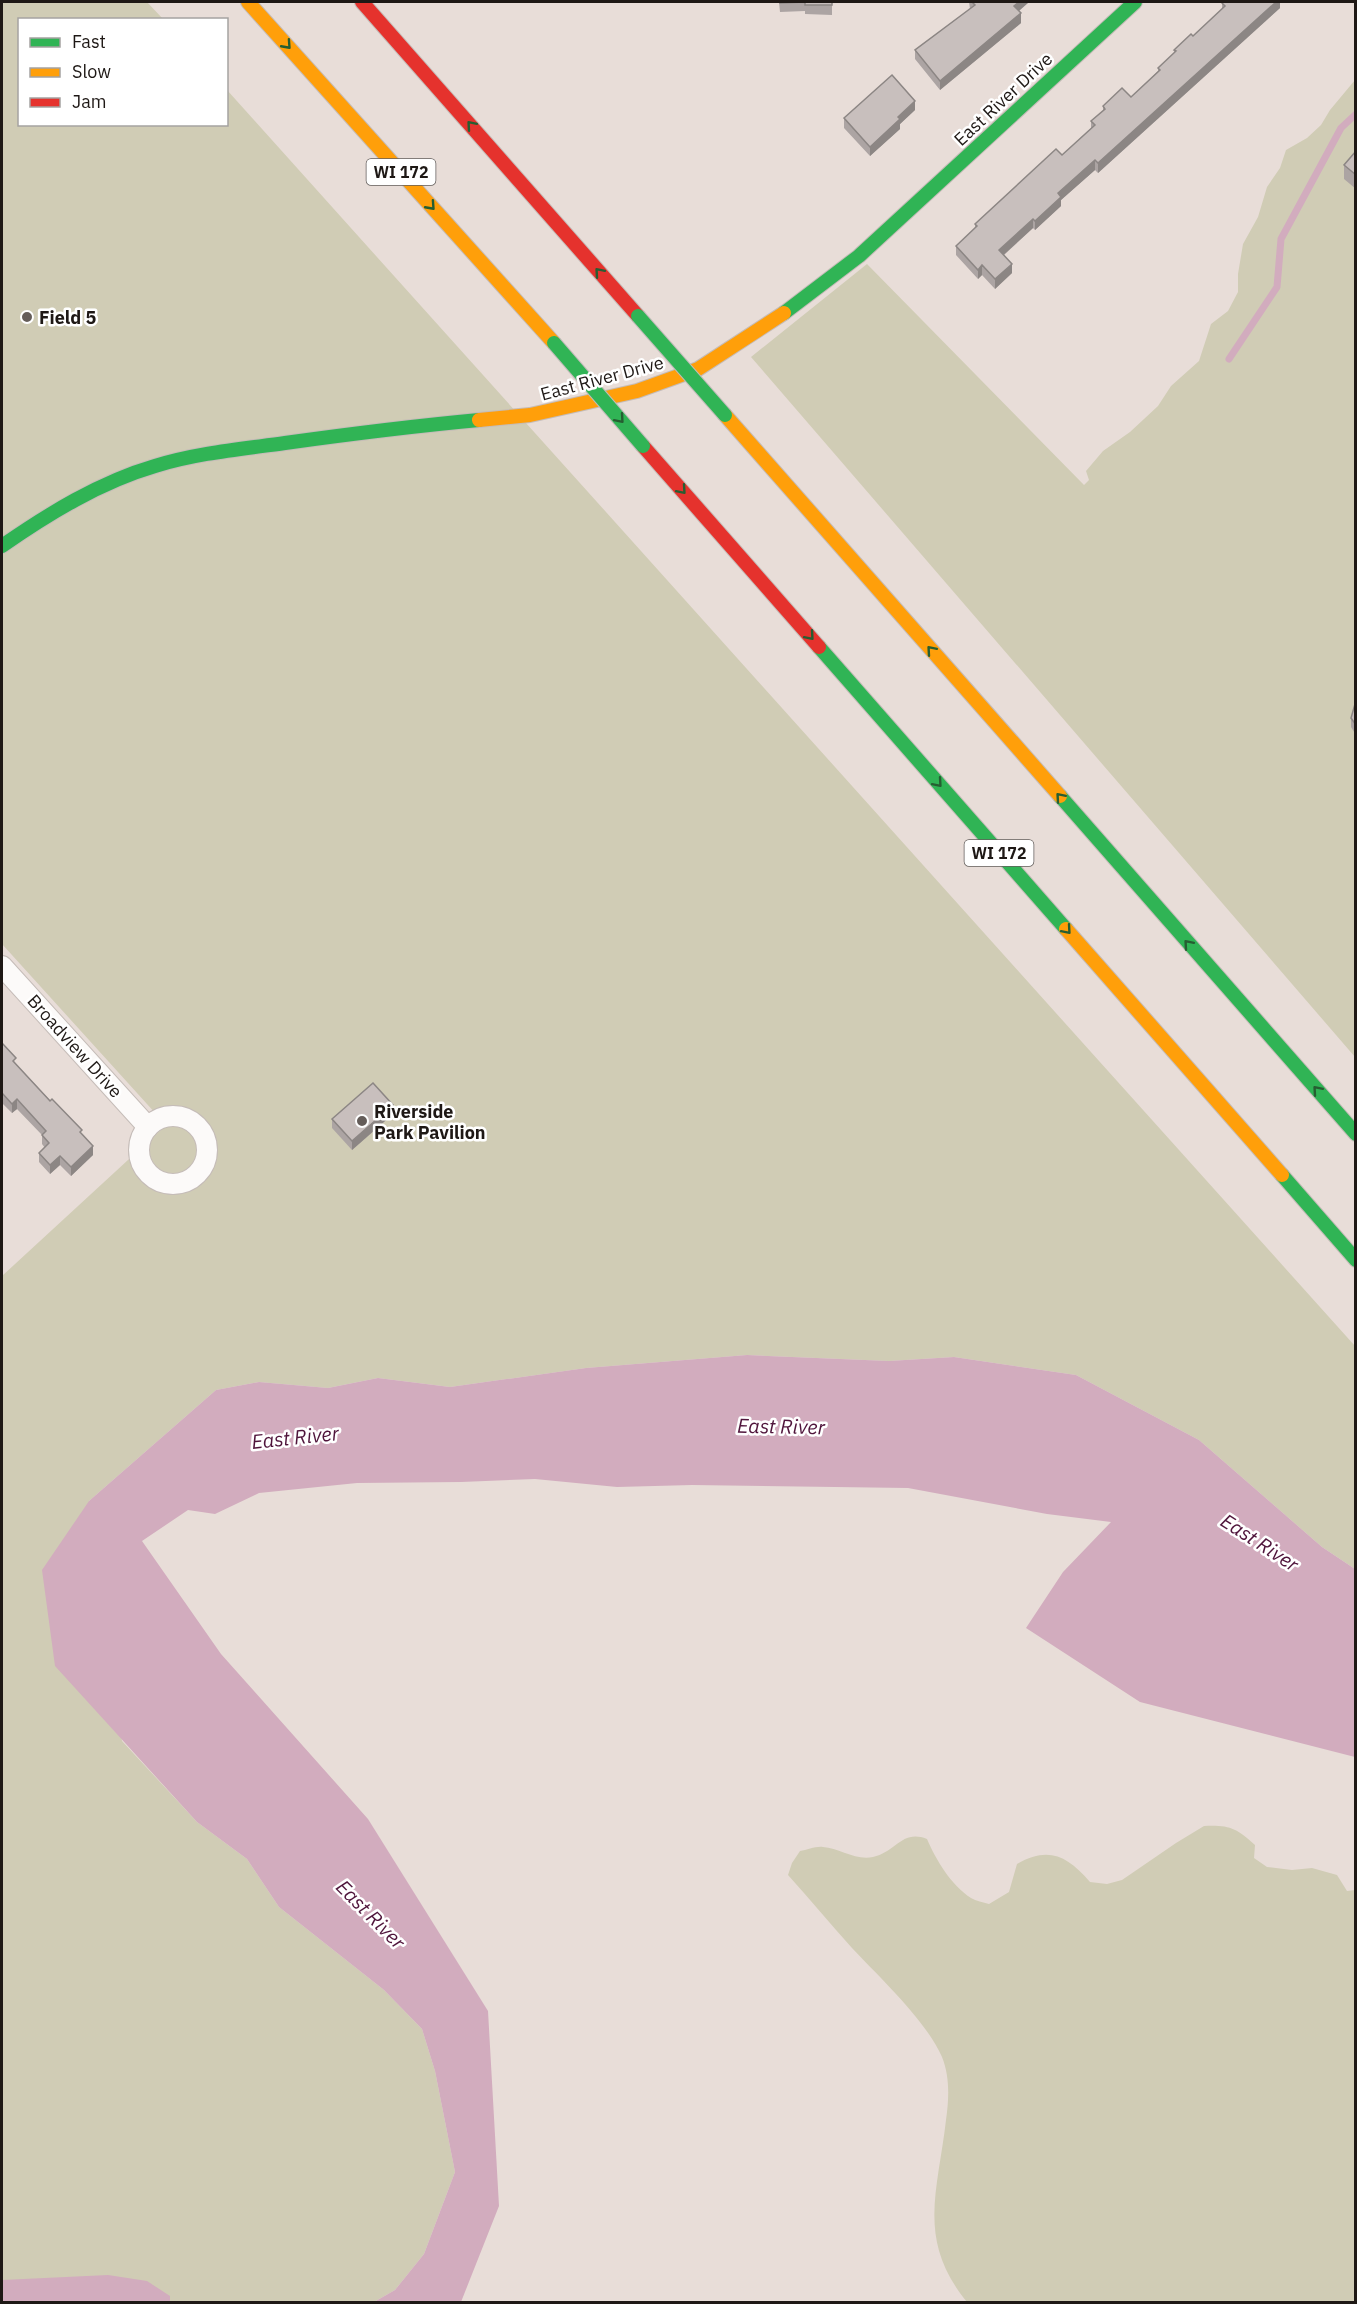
<svg xmlns="http://www.w3.org/2000/svg" width="1357" height="2304" font-family="'IBM Plex Sans',sans-serif">
  <rect width="100%" height="100%" fill="#e8ddd8"/>
  <g fill="#d0ccb5">
    <polygon points="2,2 147,2 163,19 20,20 20,124 226,124 227,90 1355,1346 1355,1569 1322,1547 1199,1440 1076,1375 954,1357 889,1361 747,1355 586,1368 450,1387 378,1378 328,1388 259,1382 216,1390 89,1501 122,1741 197,1822 247,1859 279,1907 384,1990 422,2029 435,2071 455,2172 424,2254 395,2290 374,2302 2,2302 2,1276 166,1125 2,944"/>
    <polygon points="1355,80 1355,1057 751,357 867,264 1084,485 1089,480 1086,471 1103,451 1130,432 1158,406 1171,386 1199,361 1211,324 1228,311 1238,292 1238,274 1243,244 1258,217 1267,187 1280,168 1286,150 1307,138 1321,125 1330,110"/>
    <path d="M1204,1826C1230,1825 1236,1828 1255,1845L1254,1858L1267,1867L1292,1870L1312,1868L1337,1875L1347,1891L1355,1890V2302H967C916,2240 938,2191 946,2120C949,2099 950,2077 942,2057C925,2019 880,1978 852,1948C830,1924 810,1899 788,1875L792,1863L800,1851C807,1850 816,1846 823,1847C839,1848 856,1861 873,1857C896,1852 902,1829 927,1839C936,1860 951,1885 971,1898C976,1901 983,1902 989,1904L1009,1892L1017,1864C1049,1846 1067,1856 1090,1882L1107,1884L1122,1880L1176,1843Z"/>
  </g>
  <g fill="#d2acbe">
    <polygon points="747,1355 889,1361 954,1357 1076,1375 1199,1440 1322,1547 1355,1569 1355,1757 1140,1702 1026,1628 1063,1572 1111,1522 1047,1514 908,1488 692,1485 617,1487 535,1479 461,1482 357,1483 259,1493 215,1514 188,1510 142,1541 221,1654 368,1819 488,2011 499,2206 461,2302 374,2302 395,2290 424,2254 455,2172 435,2071 422,2029 384,1990 279,1907 247,1859 197,1822 55,1666 42,1570 89,1501 216,1390 259,1382 328,1388 378,1378 450,1387 586,1368"/>
    <polygon points="108,2275 147,2281 170,2296 170,2302 2,2302 2,2280"/>
  </g>
  <g fill="none" stroke-linecap="round" stroke-linejoin="round">
    <polyline stroke="#d2acbe" stroke-width="7" points="1229,359 1277,287 1281,239 1341,128 1356,114"/>
    <defs>
      <g id="street">
        <polyline points="2,966 148,1127"/>
        <circle cx="173" cy="1150" r="34"/>
      </g>
      <g id="fast">
        <polyline points="784,313 859,256 1135,2"/>
        <path d="M2,546C48,514 100,482 155,466C197,453 242,449 285,443C350,434 414,426 479,420"/>
        <polyline points="819,647 1066,929"/>
        <polyline points="1060,796 1356,1134"/>
        <polyline points="1282,1175 1356,1260"/>
      </g>
      <g id="slow">
        <polyline points="248,2 554,343"/>
        <polyline points="725,415 1060,796"/>
        <polyline points="479,420 530,415 637,391 698,369 784,313"/>
        <polyline points="1066,929 1282,1175"/>
      </g>
      <g id="jam">
        <polyline points="362,2 638,316"/>
        <polyline points="643,446 819,647"/>
      </g>
    </defs>
    <use href="#street" stroke="#c5bcb8" stroke-width="22"/>
    <use href="#fast" stroke="#c5bcb8" stroke-width="16"/>
    <use href="#slow" stroke="#c5bcb8" stroke-width="16"/>
    <use href="#jam" stroke="#c5bcb8" stroke-width="16"/>
    <use href="#street" stroke="#fcfaf9" stroke-width="20"/>
    <use href="#fast" stroke="#30b455" stroke-width="14"/>
    <use href="#slow" stroke="#ff9f0a" stroke-width="14"/>
    <use href="#jam" stroke="#e5322d" stroke-width="14"/>
    <defs>
      <g id="fast-bridge">
        <polyline points="638,316 725,415"/>
        <polyline points="554,343 643,446"/>
      </g>
    </defs>
    <use href="#fast-bridge" stroke="#c1bcb9" stroke-width="16" stroke-linecap="butt"/>
    <use href="#fast-bridge" stroke="#30b455" stroke-width="14"/>
  </g>
  <g fill="#aca4a3">
    <polygon points="779,2 832,2 832,15 805,14 805,11 780,12"/>
    <polygon points="969,2 1029,2 1019,11 1021,23 940,90 915,59 915,50 970,9"/>
    <polygon points="1280,2 1280,8 1098,173 1095,170 1061,200 1061,206 1035,230 1033,228 1004,255 1012,273 995,289 982,275 978,279 956,255 956,246 975,228 975,224 1062,155 1091,128 1091,121 1103,111 1103,106 1131,97 1158,71 1158,68 1174,53 1174,50 1193,36 1222,9 1222,3"/>
    <polygon points="915,110 900,124 900,129 870,156 844,128 844,118"/>
    <polygon points="1356,151 1356,189 1344,179 1344,165"/>
    <polygon points="1356,704 1356,735 1351,727 1351,718"/>
    <polygon points="2,1043 16,1064 82,1134 93,1155 71,1176 60,1165 50,1174 39,1162 39,1153 45,1148 42,1144 42,1135 17,1109 12,1113 2,1103"/>
    <polygon points="393,1114 352,1150 332,1128 332,1119"/>
  </g>
  <g fill="#8c8684">
    <polygon points="1019,2 1029,2 1014,15 1014,6"/>
    <polygon points="1275,2 1280,2 1280,8 1098,173 1098,163"/>
    <polygon points="1021,13 1021,23 940,90 940,81"/>
    <polygon points="915,101 915,110 900,124 900,129 870,156 870,147 898,117"/>
    <polygon points="1095,160 1095,170 1061,200 1061,206 1035,230 1035,221 1058,193"/>
    <polygon points="1033,219 1033,228 999,259 999,250"/>
    <polygon points="1012,264 1012,273 995,289 995,279"/>
    <polygon points="982,265 982,275 978,279 978,270"/>
    <polygon points="17,1099 17,1109 12,1113 12,1104"/>
    <polygon points="393,1105 393,1114 352,1150 352,1141"/>
    <polygon points="93,1146 93,1155 71,1176 71,1167"/>
    <polygon points="60,1156 60,1165 50,1174 50,1165"/>
  </g>
  <g fill="#c8bfbd" stroke="#8c8684" stroke-width="1.5">
    <polygon points="780,2 832,2 832,5 805,5 805,2 780,3"/>
    <polygon points="972,2 1019,2 1014,6 1021,13 940,81 915,50 975,5"/>
    <polygon points="1223,2 1276,2 1098,163 1095,160 1058,193 1061,197 1035,221 1033,219 999,250 1012,264 995,279 982,265 978,270 956,246 977,226 975,224 1056,149 1062,155 1095,125 1091,121 1105,109 1103,106 1122,88 1131,97 1160,70 1158,68 1176,51 1174,50 1191,34 1193,36 1225,6 1222,3"/>
    <polygon points="892,75 915,101 898,117 900,119 870,147 844,118"/>
    <polygon points="1356,151 1356,175 1344,165"/>
    <polygon points="1355,704 1356,704 1356,725 1351,718"/>
    <polygon points="2,1043 16,1058 13,1061 50,1101 52,1099 82,1130 80,1132 93,1146 71,1167 60,1156 50,1165 39,1153 49,1143 42,1135 46,1131 17,1099 12,1104 2,1093"/>
    <polygon points="373,1083 393,1105 352,1141 332,1119"/>
  </g>
  <defs><path id="oneway-chevron" d="M-2-3.5L2.5 0L-2 3.5" fill="none" stroke-width="1.6" stroke-linecap="round" stroke-linejoin="round" transform="scale(1.5)"/></defs>
  <g stroke="#265e32">
    <use href="#oneway-chevron" transform="translate(287 45) rotate(48)"/>
    <use href="#oneway-chevron" transform="translate(471 125) rotate(-131)"/>
    <use href="#oneway-chevron" transform="translate(431 206) rotate(48)"/>
    <use href="#oneway-chevron" transform="translate(599 272) rotate(-131)"/>
    <use href="#oneway-chevron" transform="translate(620 419) rotate(49)"/>
    <use href="#oneway-chevron" transform="translate(682 490) rotate(49)"/>
    <use href="#oneway-chevron" transform="translate(810 636) rotate(49)"/>
    <use href="#oneway-chevron" transform="translate(931 650) rotate(-131)"/>
    <use href="#oneway-chevron" transform="translate(938 783) rotate(49)"/>
    <use href="#oneway-chevron" transform="translate(1060 797) rotate(-131)"/>
    <use href="#oneway-chevron" transform="translate(1067 930) rotate(49)"/>
    <use href="#oneway-chevron" transform="translate(1188 944) rotate(-131)"/>
    <use href="#oneway-chevron" transform="translate(1317 1090) rotate(-131)"/>
  </g>
  <g fill="#655d59" stroke="#fff" stroke-width="2">
    <circle cx="27" cy="317" r="6"/>
    <circle cx="362" cy="1121" r="6"/>
  </g>
  <g text-anchor="middle" dominant-baseline="central" stroke-width="5" stroke-linejoin="round" paint-order="stroke">
    <g fill="#fff" stroke="#625d5b" stroke-width="1.5">
      <rect x="366.5" y="159" width="69" height="26" rx="4.5"/>
      <rect x="964.5" y="840" width="69" height="26" rx="4.5"/>
    </g>
    <g font-size="16" font-weight="bold" fill="#1e1815">
      <text x="401" y="172">WI 172</text>
      <text x="999" y="853">WI 172</text>
    </g>
    <g font-size="18" fill="#1e1815" stroke="#fff">
      <text transform="translate(1003 99) rotate(-43)">East River Drive</text>
      <text transform="translate(602 378) rotate(-15)">East River Drive</text>
      <text transform="translate(75 1046) rotate(48)">Broadview Drive</text>
    </g>
    <g font-size="18" font-weight="bold" fill="#1e1815" stroke="#fff" text-anchor="start">
      <text x="39" y="317">Field 5</text>
      <text x="374" y="1111">Riverside<tspan x="374" dy="21">Park Pavilion</tspan></text>
    </g>
    <g font-size="20" font-style="italic" fill="#4f143b" stroke="#fff">
      <text transform="translate(781 1426) rotate(1)">East River</text>
      <text transform="translate(295 1437) rotate(-6)">East River</text>
      <text transform="translate(1260 1542) rotate(33)">East River</text>
      <text transform="translate(371 1914) rotate(45)">East River</text>
    </g>
  </g>
  <rect width="1357" height="2304" fill="none" stroke="#1e1815" stroke-width="6"/>
  <rect x="18" y="18" width="210" height="108" fill="#ffffff" stroke="#a5a3a1" stroke-width="1.5"/>
  <rect x="30" y="38" width="30" height="9" fill="#30b455" stroke="#a5a3a1" stroke-width="1.5"/>
  <text x="72" y="48" font-size="18" fill="#1e1815">Fast</text>
  <rect x="30" y="68" width="30" height="9" fill="#ff9f0a" stroke="#a5a3a1" stroke-width="1.5"/>
  <text x="72" y="78" font-size="18" fill="#1e1815">Slow</text>
  <rect x="30" y="98" width="30" height="9" fill="#e5322d" stroke="#a5a3a1" stroke-width="1.5"/>
  <text x="72" y="108" font-size="18" fill="#1e1815">Jam</text>
</svg>
